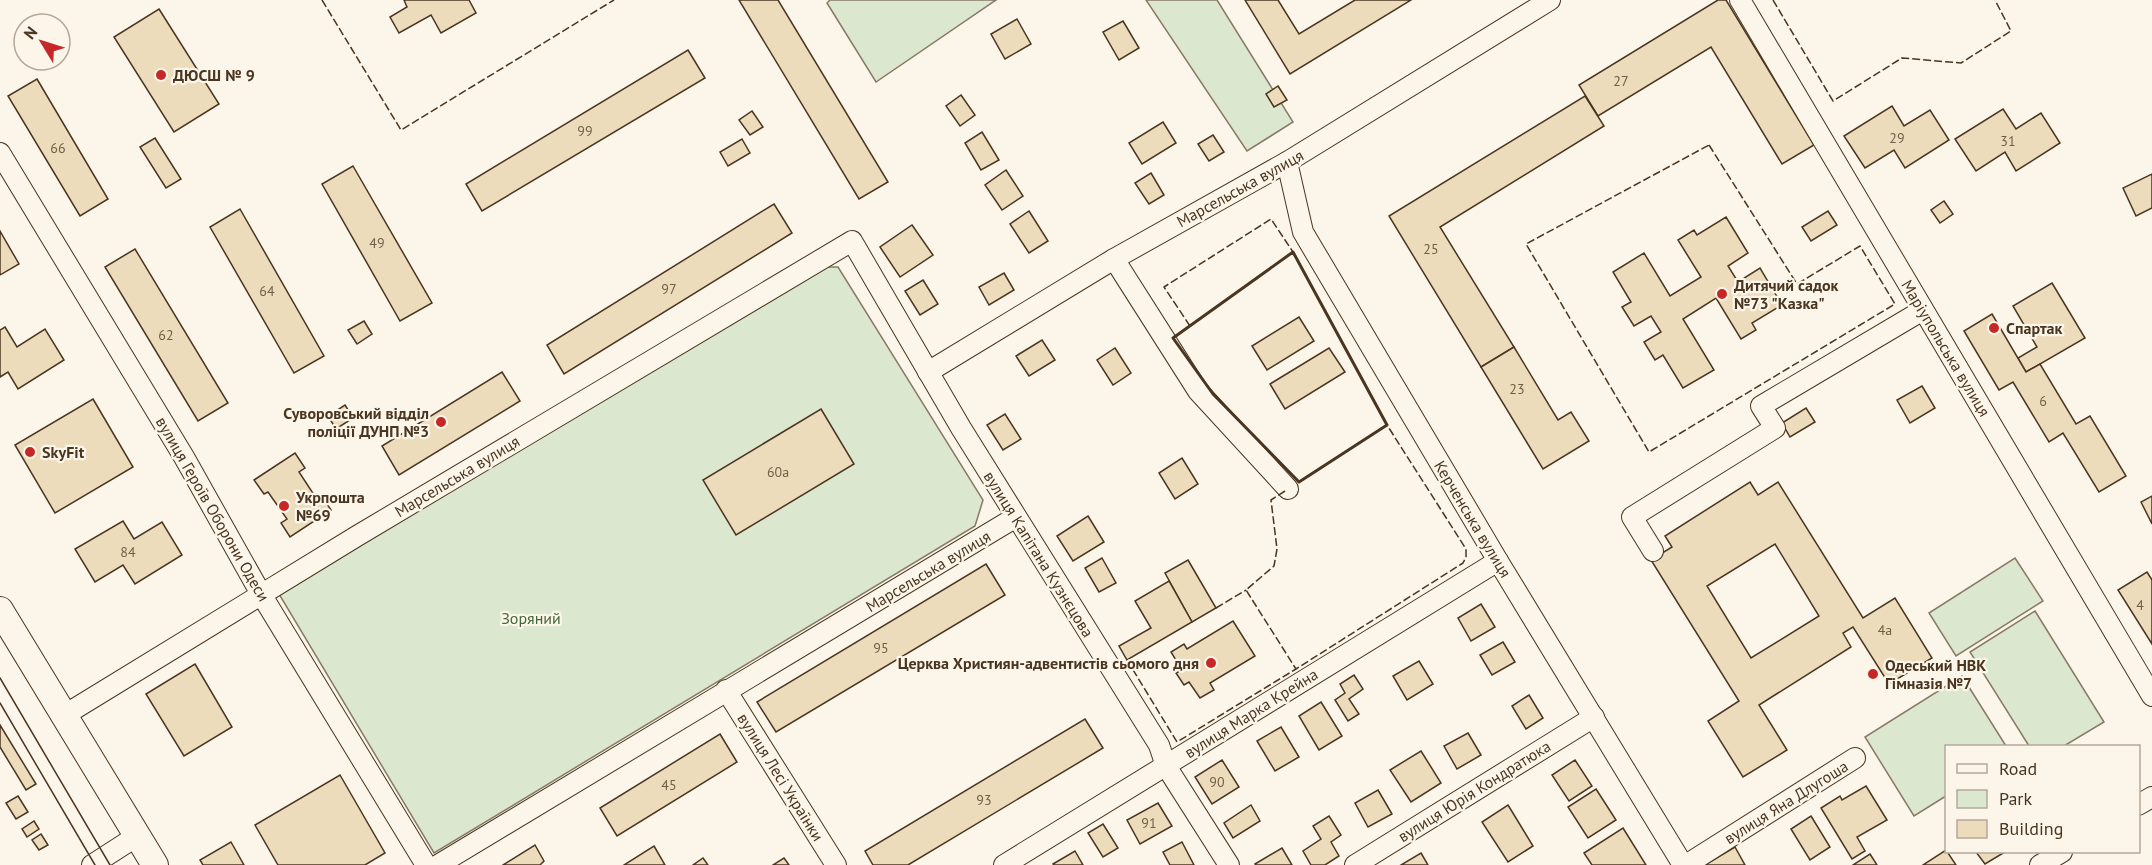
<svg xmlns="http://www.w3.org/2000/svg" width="2152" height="865" font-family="'PT Sans',sans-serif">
  <rect width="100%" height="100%" fill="#fbf6e9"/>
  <g fill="#dce7d0" stroke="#887966" stroke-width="1.5">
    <polygon points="830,0 996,0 876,82 827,3"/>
    <polygon points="1146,0 1217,0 1293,122 1247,151"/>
    <polygon points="824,267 838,267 983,500 975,526 434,853 279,594"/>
    <polygon points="2015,558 2043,601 1956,656 1929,613"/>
    <polygon points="2035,611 2104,722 2064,746 2029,746 1970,652"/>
    <polygon points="1962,676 2006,746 1946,746 1946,796 1914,816 1865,737"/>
  </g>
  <g fill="#ecdcbc" stroke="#4a3520" stroke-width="1.5" fill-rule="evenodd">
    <polygon points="404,0 469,0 476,13 441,33 431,15 399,33 390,17 407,7"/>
    <polygon points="739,0 778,0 888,182 859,199"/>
    <polygon points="1245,0 1278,0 1299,34 1355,0 1411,0 1290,74"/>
    <polygon points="1718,0 1726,0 1814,145 1782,164 1711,47 1598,116 1579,85"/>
    <polygon points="159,9 219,104 174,132 114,37"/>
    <polygon points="1017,19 1031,44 1005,59 991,34"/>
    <polygon points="1123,21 1139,48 1119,60 1103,32"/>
    <polygon points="688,50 705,78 482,211 466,184"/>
    <polygon points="37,79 108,199 80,216 8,96"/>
    <polygon points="1278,86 1287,100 1274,107 1266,94"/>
    <polygon points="961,95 975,115 960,126 946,106"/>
    <polygon points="1585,96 1604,126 1440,227 1514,347 1481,367 1389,216"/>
    <polygon points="1892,106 1904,126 1930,110 1949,140 1905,168 1894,150 1865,168 1844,136"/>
    <polygon points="2003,109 2016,129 2041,113 2060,143 2016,171 2005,152 1976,171 1955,139"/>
    <polygon points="752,111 763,127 750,135 739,120"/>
    <polygon points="1163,122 1176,143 1142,164 1129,143"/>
    <polygon points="982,132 999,160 981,170 965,143"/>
    <polygon points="1213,135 1224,152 1209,161 1198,144"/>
    <polygon points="155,138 181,179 166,188 140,147"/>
    <polygon points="742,139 750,153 728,166 720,152"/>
    <polygon points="353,166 432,303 400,321 322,184"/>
    <polygon points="1006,170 1023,196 1002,210 985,185"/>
    <polygon points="1151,173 1164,195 1149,204 1135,183"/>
    <polygon points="2152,174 2152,208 2136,216 2123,188"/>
    <polygon points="1944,201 1953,214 1940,223 1931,210"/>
    <polygon points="774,204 792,233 564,374 547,345"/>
    <polygon points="240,209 324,356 294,373 210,227"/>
    <polygon points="1029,211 1048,241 1029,253 1010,224"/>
    <polygon points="1828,211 1837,225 1811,241 1802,227"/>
    <polygon points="1726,217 1748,253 1728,266 1738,282 1760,268 1782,305 1752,323 1756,330 1741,339 1716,298 1683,319 1714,370 1683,388 1663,355 1655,360 1644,342 1661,332 1651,316 1634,326 1622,307 1631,302 1613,272 1644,253 1670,296 1701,277 1678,240 1694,230 1697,235"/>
    <polygon points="912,225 933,255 900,277 880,247"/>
    <polygon points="0,231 19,264 0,275"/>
    <polygon points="135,249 228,403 198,421 105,267"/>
    <polygon points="1004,273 1014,290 989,305 979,287"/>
    <polygon points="923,280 938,304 920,315 905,291"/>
    <polygon points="2052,283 2085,338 2026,372 2018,358 2037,347 2013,306"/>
    <polygon points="1992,314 2026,372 2040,364 2076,424 2090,416 2126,476 2099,492 2063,433 2049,442 2013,382 1999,390 1964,331"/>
    <polygon points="1299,317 1314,341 1267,370 1252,346"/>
    <polygon points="364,321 372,334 357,344 348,330"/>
    <polygon points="5,327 17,347 45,329 64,360 18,389 8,372 0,377 0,330"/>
    <polygon points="1042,340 1055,360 1029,376 1016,356"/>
    <polygon points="1514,347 1558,420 1571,412 1589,441 1543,469 1481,367"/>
    <polygon points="1115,348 1131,373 1113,385 1097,360"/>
    <polygon points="1329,348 1345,372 1285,409 1270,384"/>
    <polygon points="502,372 520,401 399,475 382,446"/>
    <polygon points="1922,386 1935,408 1910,423 1897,400"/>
    <polygon points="93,399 133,467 55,513 15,445"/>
    <polygon points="345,405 353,418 336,429 328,416"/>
    <polygon points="1806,408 1815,422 1790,437 1782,423"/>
    <polygon points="821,409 854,464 736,535 703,480"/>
    <polygon points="1005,414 1021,439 1003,450 987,425"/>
    <polygon points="295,453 305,468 299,472 318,501 323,498 331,510 290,537 281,523 287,519 268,492 264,494 254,480"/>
    <polygon points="1182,458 1198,484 1175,499 1159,473"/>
    <path d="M1750,482L1758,495L1778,482L1863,618L1895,598L1932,658L1889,684L1853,627L1843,633L1851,647L1759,705L1787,750L1743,777L1708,721L1739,701L1651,560L1672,547L1665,536ZM1775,544L1819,616L1751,658L1707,586Z"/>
    <polygon points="2152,496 2152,524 2141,502"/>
    <polygon points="1088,516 1104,542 1073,561 1057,536"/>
    <polygon points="123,521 134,539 162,522 182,555 135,584 123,565 95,582 75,549"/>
    <polygon points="1102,558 1116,583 1099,592 1085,568"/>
    <polygon points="1188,560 1216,608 1192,622 1165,573"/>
    <polygon points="986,564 1005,595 776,732 757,702"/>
    <polygon points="2147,572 2152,580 2152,644 2118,590"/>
    <polygon points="1169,581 1192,622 1127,660 1119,646 1151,628 1135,601"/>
    <polygon points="1481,604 1495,627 1471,641 1458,618"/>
    <polygon points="1233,621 1255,656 1210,683 1214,690 1200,698 1189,682 1184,685 1176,673 1182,670 1171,652 1184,644 1187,649"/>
    <polygon points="1503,642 1515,662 1492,675 1480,655"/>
    <polygon points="1419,661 1433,684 1407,700 1393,676"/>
    <polygon points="195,664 232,727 184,756 146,694"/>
    <polygon points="1354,675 1363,689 1349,699 1359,714 1348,721 1335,700 1345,693 1340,684"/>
    <polygon points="1529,695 1543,718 1526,729 1512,706"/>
    <polygon points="1321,702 1342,736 1319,750 1299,716"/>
    <polygon points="1085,719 1103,748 908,865 873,865 865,851"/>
    <polygon points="0,725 36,784 26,790 0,747"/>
    <polygon points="1281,727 1299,757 1275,771 1257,741"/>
    <polygon points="1468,733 1481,755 1457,769 1444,746"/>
    <polygon points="720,734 737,762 617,836 600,808"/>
    <polygon points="1421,751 1441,783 1411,802 1390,770"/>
    <polygon points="1222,760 1239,787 1212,804 1195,777"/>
    <polygon points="1575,760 1592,786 1569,801 1552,775"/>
    <polygon points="340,775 385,853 365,865 278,865 255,825"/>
    <polygon points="1866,786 1887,820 1857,837 1865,851 1852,859 1821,808 1840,796 1842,800"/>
    <polygon points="1596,789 1616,820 1588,838 1568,807"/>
    <polygon points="1378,790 1392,814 1368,827 1355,803"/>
    <polygon points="18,796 28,812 16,819 6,803"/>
    <polygon points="1158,803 1172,826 1140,844 1127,820"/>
    <polygon points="1251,805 1260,821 1233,838 1224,823"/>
    <polygon points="1508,805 1533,846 1508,862 1482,822"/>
    <polygon points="1329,816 1341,835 1331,842 1339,856 1325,865 1311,865 1303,851 1321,839 1313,826"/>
    <polygon points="1811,816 1830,847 1810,860 1791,829"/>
    <polygon points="34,821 39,829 27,837 22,829"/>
    <polygon points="1103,824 1118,848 1103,857 1088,833"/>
    <polygon points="1623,828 1646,865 1592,865 1584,853"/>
    <polygon points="41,834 48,845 39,850 32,840"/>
    <polygon points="231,842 244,865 203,865 200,860"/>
    <polygon points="1182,842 1194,865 1170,865 1163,852"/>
    <polygon points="535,845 544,861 540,865 503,865"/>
    <polygon points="654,846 665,865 624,865"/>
    <polygon points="1735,847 1745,865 1705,865"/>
    <polygon points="1282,848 1292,865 1256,865 1255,864"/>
    <polygon points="1946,850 1956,865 1923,865"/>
    <polygon points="1075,851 1083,865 1054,865 1053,864"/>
    <polygon points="1976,852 2005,852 1985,864"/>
    <polygon points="1421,853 1428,865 1401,865"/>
    <polygon points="1870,854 1877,865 1853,865"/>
    <polygon points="703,858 708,865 693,865"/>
    <polygon points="784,858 789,865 773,865"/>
  </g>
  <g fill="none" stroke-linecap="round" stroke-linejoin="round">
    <defs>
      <g id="minor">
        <polyline points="1740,0 2152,696"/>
        <polyline points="0,153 184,457 261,594 426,865"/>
        <polyline points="1287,162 1303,232 1498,561 1683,865"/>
        <polyline points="1114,259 1198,391 1288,489"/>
        <polyline points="928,372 1114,259 1287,162 1550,0"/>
        <polyline points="1653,551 1632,517 1775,428 1761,406 1923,310"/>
        <polyline points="726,690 836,865"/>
        <polyline points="63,716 357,536 852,241 961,428 1159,745 1166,766 1229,865"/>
        <polyline points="2138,805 2152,797"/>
        <polyline points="92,865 137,836"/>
        <polyline points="438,865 1016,517"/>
        <polyline points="1004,865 1498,561"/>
        <polyline points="1355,865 1594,717"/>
        <polyline points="1686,865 1855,758"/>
        <polyline points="2040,865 2062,852"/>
      </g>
      <polyline id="major" points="0,610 155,865"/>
    </defs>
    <use href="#minor" stroke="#4a3520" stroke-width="22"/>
    <use href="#major" stroke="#4a3520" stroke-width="28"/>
    <use href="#minor" stroke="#fbf6e9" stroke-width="20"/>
    <use href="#major" stroke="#fbf6e9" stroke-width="26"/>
    <g stroke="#4a3520" stroke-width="1.5">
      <polyline points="0,678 110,865"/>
      <polyline points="0,703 95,865"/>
    </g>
    <g stroke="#4a3520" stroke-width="1.5" stroke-dasharray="8 3" stroke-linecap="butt">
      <polyline points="322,0 401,130 614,0"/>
      <polyline points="1773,0 1833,101 1902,58 1961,63 2011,31 1995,0"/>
      <polygon points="1709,145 1797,284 1860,246 1895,304 1649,452 1526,244"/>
      <polyline points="1190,326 1164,287 1271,219 1293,252"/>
      <polyline points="1285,491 1271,500 1277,549 1274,566 1246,590 1296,669 1463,563 1466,557 1466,549 1387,425"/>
      <polyline points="1216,608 1246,590"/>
      <polyline points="1127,660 1177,742 1296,669"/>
    </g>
    <polygon stroke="#4a3520" stroke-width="3" points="1293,252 1387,425 1299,482 1213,394 1173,338"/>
  </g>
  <g fill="#c62828" stroke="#fbf6e9" stroke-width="2">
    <circle cx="161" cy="75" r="6"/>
    <circle cx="1722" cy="294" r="6"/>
    <circle cx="1994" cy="328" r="6"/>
    <circle cx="441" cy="422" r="6"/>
    <circle cx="30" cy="452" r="6"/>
    <circle cx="284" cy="506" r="6"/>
    <circle cx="1211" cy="663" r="6"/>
    <circle cx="1873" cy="674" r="6"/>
  </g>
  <g text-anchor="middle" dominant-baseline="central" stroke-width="4.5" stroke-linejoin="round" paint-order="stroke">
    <g font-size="14" fill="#725f47">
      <text x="1621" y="81">27</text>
      <text x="585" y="131">99</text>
      <text x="1897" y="138">29</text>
      <text x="2008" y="141">31</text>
      <text x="58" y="148">66</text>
      <text x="377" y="243">49</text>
      <text x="1431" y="249">25</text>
      <text x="669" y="289">97</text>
      <text x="267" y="291">64</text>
      <text x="166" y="335">62</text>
      <text x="1517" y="389">23</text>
      <text x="2043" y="401">6</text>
      <text x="778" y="472">60а</text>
      <text x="128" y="552">84</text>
      <text x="2140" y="605">4</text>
      <text x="1885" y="630">4а</text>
      <text x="881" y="648">95</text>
      <text x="1217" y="782">90</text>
      <text x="669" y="785">45</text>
      <text x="984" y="800">93</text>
      <text x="1149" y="823">91</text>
    </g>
    <g font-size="16" font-weight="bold" fill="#4a3520" stroke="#fbf6e9" text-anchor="start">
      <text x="173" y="75">ДЮСШ № 9</text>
      <text x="1734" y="285">Дитячий садок<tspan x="1734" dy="18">№73 "Казка"</tspan></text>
      <text x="2006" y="328">Спартак</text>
      <text x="429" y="413" text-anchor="end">Суворовський відділ<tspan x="429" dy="18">поліції ДУНП №3</tspan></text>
      <text x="42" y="452">SkyFit</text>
      <text x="296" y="497">Укрпошта<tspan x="296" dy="18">№69</tspan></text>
      <text x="1199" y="663" text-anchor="end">Церква Християн-адвентистів сьомого дня</text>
      <text x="1885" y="665">Одеський НВК<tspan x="1885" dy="18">Гімназія №7</tspan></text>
    </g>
    <g font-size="16" fill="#4a3520" stroke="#fbf6e9">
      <text transform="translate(1240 188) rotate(-29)">Марсельська вулиця</text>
      <text transform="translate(1946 348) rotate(59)">Маріупольська вулиця</text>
      <text transform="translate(457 476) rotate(-31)">Марсельська вулиця</text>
      <text transform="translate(213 509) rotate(60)">вулиця Героїв Оборони Одеси</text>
      <text transform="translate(1473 519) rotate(59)">Керченська вулиця</text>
      <text transform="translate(1039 554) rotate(58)">вулиця Капітана Кузнєцова</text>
      <text transform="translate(928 571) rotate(-31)">Марсельська вулиця</text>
      <text transform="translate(1251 713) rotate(-32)">вулиця Марка Крейна</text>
      <text transform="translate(781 777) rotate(58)">вулиця Лесі Українки</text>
      <text transform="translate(1474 791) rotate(-32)">вулиця Юрія Кондратюка</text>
      <text transform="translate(1786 802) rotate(-32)">вулиця Яна Длугоша</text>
    </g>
    <g font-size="16" fill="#436837" stroke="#fbf6e9">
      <text x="531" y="618">Зоряний</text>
    </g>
  </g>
  <rect x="1945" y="745" width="195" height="108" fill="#fbf6e9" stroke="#b4a999" stroke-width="1.5"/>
  <rect x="1957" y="764" width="30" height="9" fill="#fbf6e9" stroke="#b4a999" stroke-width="1.5"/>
  <text x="1999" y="775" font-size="18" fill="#4a3520">Road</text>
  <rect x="1957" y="790" width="30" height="18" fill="#dce7d0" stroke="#b4a999" stroke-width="1.5"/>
  <text x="1999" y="805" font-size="18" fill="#4a3520">Park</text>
  <rect x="1957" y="820" width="30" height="18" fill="#ecdcbc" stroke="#b4a999" stroke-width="1.5"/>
  <text x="1999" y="835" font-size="18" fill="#4a3520">Building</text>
  <g transform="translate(42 42) rotate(308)"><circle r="28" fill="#fbf6e9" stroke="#b4a999" stroke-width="1.5"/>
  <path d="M0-4.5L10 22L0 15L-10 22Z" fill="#c62828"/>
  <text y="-9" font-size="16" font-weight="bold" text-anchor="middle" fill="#4a3520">N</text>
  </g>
</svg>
